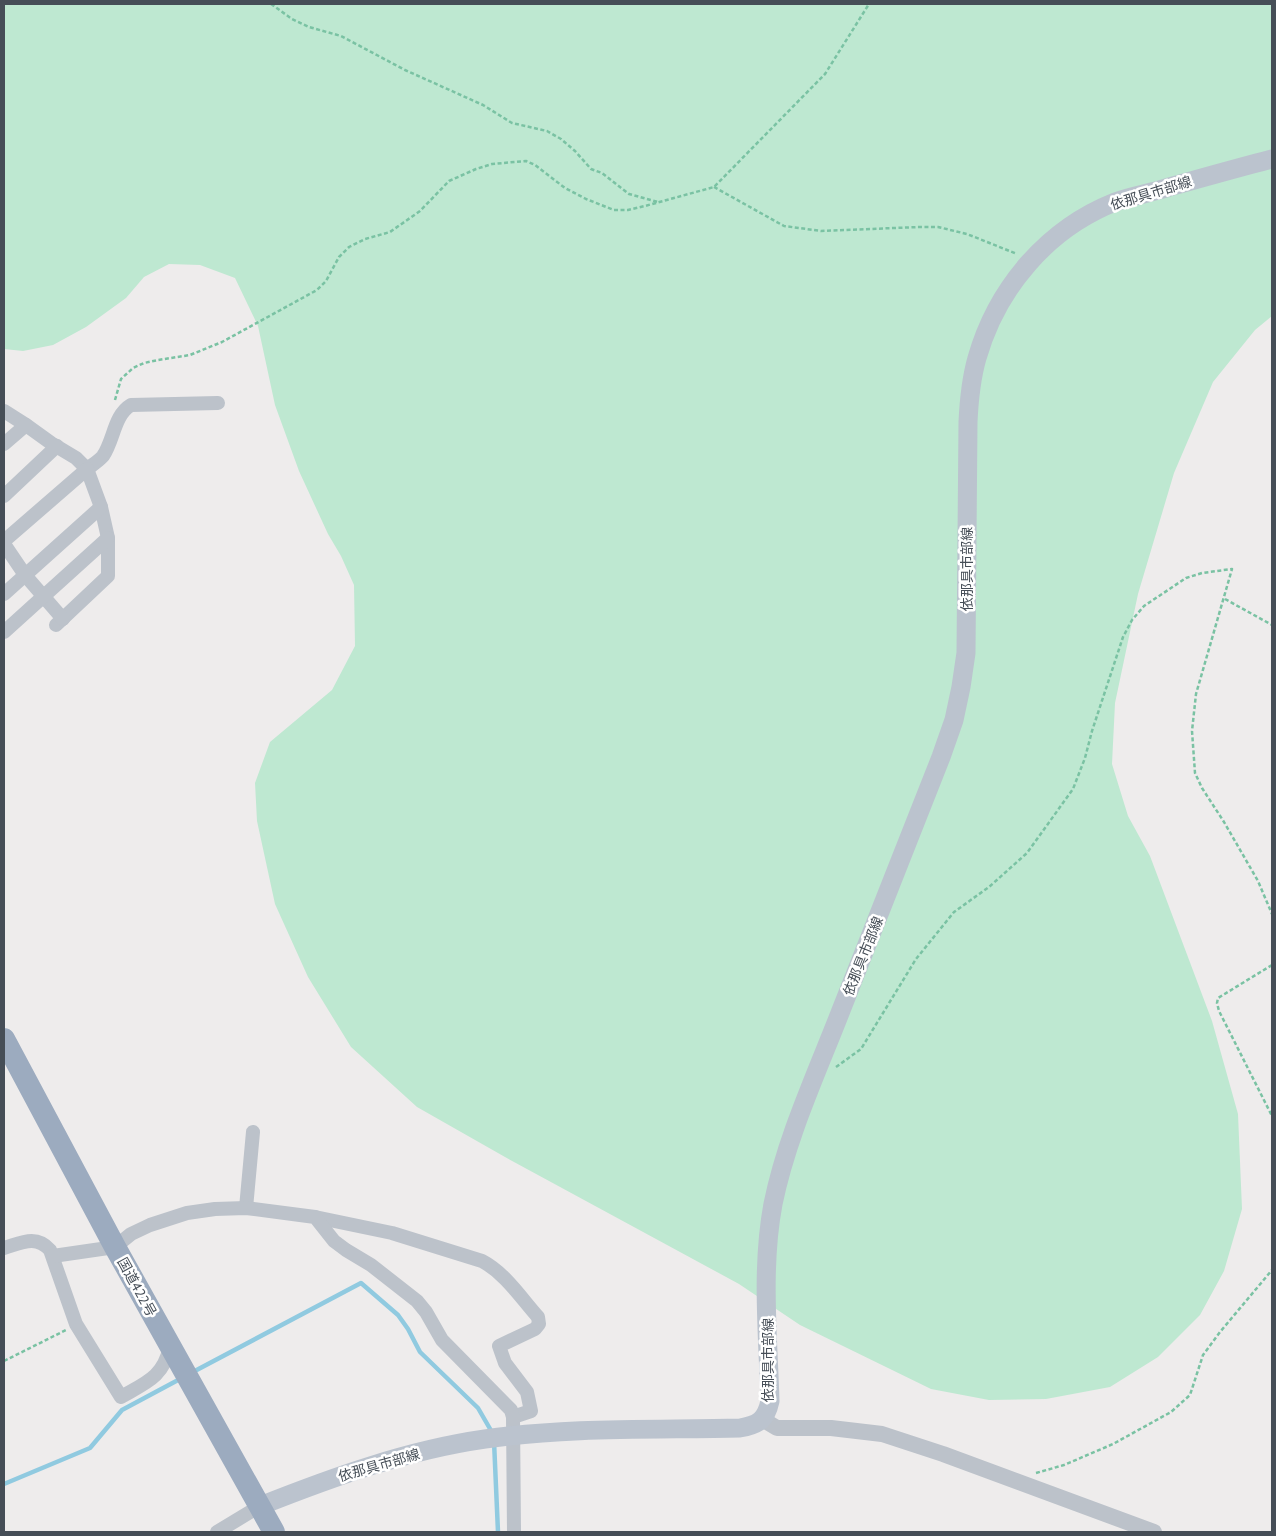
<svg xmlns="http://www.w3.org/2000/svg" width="1276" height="1536" font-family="'PT Sans','Noto Sans JP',sans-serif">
  <rect width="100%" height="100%" fill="#eeecec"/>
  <polygon fill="#bee8d1" points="4,4 1272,4 1272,316 1255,330 1213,382 1174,473 1138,594 1115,703 1112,764 1128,816 1150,856 1212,1021 1238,1114 1242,1209 1224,1271 1200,1315 1158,1357 1110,1387 1046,1399 989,1400 931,1389 800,1325 739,1284 505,1157 417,1107 351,1047 308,977 275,904 257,821 255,783 270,742 332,690 355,646 354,585 341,556 328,534 299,471 275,405 258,326 235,278 200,265 169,264 144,277 126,298 86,327 53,345 23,351 4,349"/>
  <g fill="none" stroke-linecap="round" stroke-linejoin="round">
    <g stroke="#90cae0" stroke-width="4.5">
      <polyline points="191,1373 361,1283 398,1315 408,1329 420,1352 478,1408 493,1434"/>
      <polyline points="494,1441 498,1532"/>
      <polyline points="4,1484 90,1448 122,1410 180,1379"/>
    </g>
    <g stroke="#7ac2a3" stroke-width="2.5" stroke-dasharray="4 2.5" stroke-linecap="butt">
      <polyline points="271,4 292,19 309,27 341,36 405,70 483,105 512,123 547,131 561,139 575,151 591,169 602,173 629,194 658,202"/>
      <polyline points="714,187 784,226 821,231 919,227 938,227 967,234 1017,254"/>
      <polyline points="115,400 121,379 133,368 144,363 158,360 190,355 222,342 317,290 326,281 339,257 349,247 365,239 390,232 420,211 449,181 476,169 492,164 526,161 535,165 565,188 586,199 614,210 628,210 645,206 714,187 825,74 869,4"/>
      <polyline points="1225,599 1272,625"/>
      <polyline points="1272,965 1218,998 1217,1003 1219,1011 1272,1116"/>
      <polyline points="836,1067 861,1049 916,959 954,912 989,887 1027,853 1073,789 1085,758 1092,731 1123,637 1132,620 1144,606 1186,578 1202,573 1232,569 1196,694 1192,731 1195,773 1202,788 1224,822 1258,881 1272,914"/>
      <polyline points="4,1361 66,1330"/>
      <polyline points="1036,1473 1064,1465 1113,1444 1171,1412 1190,1395 1203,1355 1220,1332 1272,1270"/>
    </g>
    <g stroke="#bcc2ca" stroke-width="14">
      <path d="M4,411L26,425L51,443L76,458L87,469C92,465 99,461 103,456C114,440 114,415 131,405L218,403"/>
      <polyline points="4,444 26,425"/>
      <polyline points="4,496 57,446"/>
      <polyline points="4,541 87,469 101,507 108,538 108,576 56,625"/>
      <polyline points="4,544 25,575 63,619"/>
      <polyline points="4,594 101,507"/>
      <polyline points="4,632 108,538"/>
      <polyline points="246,1208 253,1132"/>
      <path d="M315,1217L392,1233L482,1261C505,1273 521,1298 538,1317L539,1324L535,1329L499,1346L505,1363L527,1392L531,1411L513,1417"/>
      <path d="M4,1248C21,1243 36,1234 50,1250L76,1324L121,1397C147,1382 163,1377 170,1347"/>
      <polyline points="53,1256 115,1247 131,1234 150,1225 187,1213 215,1209 246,1208 315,1217 334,1241 346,1250 371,1265 417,1301 426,1312 442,1340 511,1410 513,1417 514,1532"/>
      <polyline points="217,1532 260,1506"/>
    </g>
    <polyline stroke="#bcc2ca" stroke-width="16" points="762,1419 777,1428 831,1428 882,1434 943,1454 1154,1532"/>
    <path stroke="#bbc3ce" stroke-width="19" d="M260,1506C333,1477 408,1450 485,1439C569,1427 655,1430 740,1428C758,1425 766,1420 770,1401C768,1336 761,1268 773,1204C786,1140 814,1079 838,1018C872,931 907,844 941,757L954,720L961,687L966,653L968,422C969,400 971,379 977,358C997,288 1047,229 1115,202C1131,196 1150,193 1166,188C1202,178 1237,168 1272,159"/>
    <polyline stroke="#9cabbf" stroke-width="22" points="4,1039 115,1247 274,1532"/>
  </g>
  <g text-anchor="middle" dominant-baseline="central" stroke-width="5" stroke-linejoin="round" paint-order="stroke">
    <g font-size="14" fill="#464e57" stroke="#fff">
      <text transform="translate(1151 193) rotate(-17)">依那具市部線</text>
      <text transform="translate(967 569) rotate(-90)">依那具市部線</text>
      <text transform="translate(863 956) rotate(-68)">依那具市部線</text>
      <text transform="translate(137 1287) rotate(61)">国道422号</text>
      <text transform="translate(768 1360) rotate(-90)">依那具市部線</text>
      <text transform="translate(379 1465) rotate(-16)">依那具市部線</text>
    </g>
  </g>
  <rect width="1276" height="1536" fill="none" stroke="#464e57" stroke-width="10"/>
</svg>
